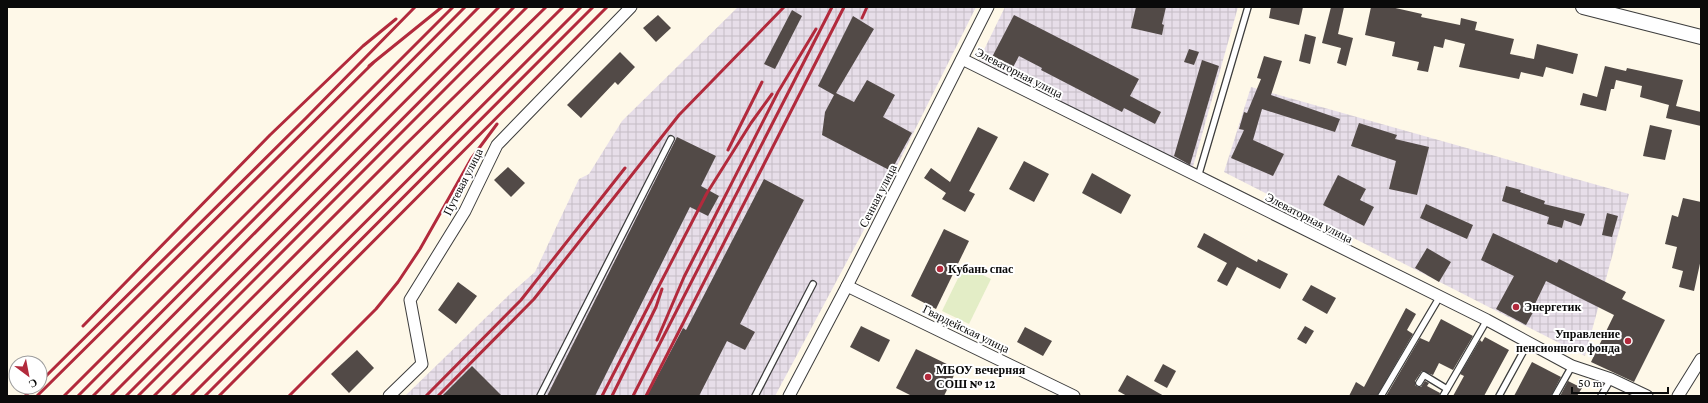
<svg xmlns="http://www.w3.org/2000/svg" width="1708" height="403" font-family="'Crimson Pro',serif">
  <defs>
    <pattern id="industrial-grid" width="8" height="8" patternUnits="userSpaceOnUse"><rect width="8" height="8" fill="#e7dee9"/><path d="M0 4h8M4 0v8" fill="none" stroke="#c5bdc6"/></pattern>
  </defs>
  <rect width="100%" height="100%" fill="#fef8e8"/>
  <g fill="url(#industrial-grid)">
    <polygon points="738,7 976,7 882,196 775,396 405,396 511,293 535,272 579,179 589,174 622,121"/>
    <polygon points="1005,7 1238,7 1192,170 979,60"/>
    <polygon points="1251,87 1629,194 1585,356 1224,172"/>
  </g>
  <polygon fill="#e3edc6" points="964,266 991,279 969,324 942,311"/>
  <g fill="#524a47">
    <polygon points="1136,7 1166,7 1162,24 1164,25 1162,35 1131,28"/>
    <polygon points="1271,7 1303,7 1299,25 1269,18"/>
    <polygon points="1331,7 1344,7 1338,34 1353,38 1346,66 1337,63 1341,48 1322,43"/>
    <polygon points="1371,7 1391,7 1422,14 1421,17 1460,25 1461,18 1477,22 1475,30 1514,39 1510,54 1534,59 1537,44 1578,54 1573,74 1546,67 1543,77 1521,72 1519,79 1459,67 1465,44 1445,39 1443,48 1434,46 1428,72 1417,70 1419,62 1392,56 1395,42 1365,35"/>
    <polygon points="792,10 802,16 775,69 764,64"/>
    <polygon points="658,15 671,28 656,42 643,28"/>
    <polygon points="1014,15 1139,79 1130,96 1161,112 1155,124 1124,108 1122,112 1041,70 1042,68 1019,56 1011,71 990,61"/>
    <polygon points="853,16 874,29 836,93 854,102 867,80 895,95 883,117 912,133 891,171 822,135 825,112 834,95 818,86"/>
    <polygon points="1305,34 1316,37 1310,64 1299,61"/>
    <polygon points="1189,49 1199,52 1194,65 1184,62"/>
    <polygon points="620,52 635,67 618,85 615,82 581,118 567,105"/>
    <polygon points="1264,56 1282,61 1271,95 1340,119 1335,132 1262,109 1253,140 1284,154 1273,176 1231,158 1244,130 1239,129 1244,112 1247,113 1261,79 1257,78"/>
    <polygon points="1202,60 1219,66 1190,165 1174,156"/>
    <polygon points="1605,66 1626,71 1627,68 1683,80 1676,106 1701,112 1701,126 1666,118 1669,105 1640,97 1642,86 1616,80 1614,89 1611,89 1606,111 1580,105 1583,93 1597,97"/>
    <polygon points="1359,123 1397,135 1395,139 1429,147 1417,195 1389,189 1396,161 1351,146"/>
    <polygon points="1650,125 1672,130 1665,160 1643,156"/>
    <polygon points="978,127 998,137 969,191 975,194 965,212 942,199 946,193 924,178 931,168 950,182"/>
    <polygon points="677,137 716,156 701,186 719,196 708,216 690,207 595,396 547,396"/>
    <polygon points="1024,161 1049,174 1034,202 1009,189"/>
    <polygon points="508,167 525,183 511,197 494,180"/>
    <polygon points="1092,173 1131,195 1121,214 1082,193"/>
    <polygon points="1338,175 1366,189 1360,200 1374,207 1364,226 1323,205"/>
    <polygon points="764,179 804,200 740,324 755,332 745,350 727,341 699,396 647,396 683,328 686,330"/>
    <polygon points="1506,186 1521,190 1520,192 1545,201 1544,204 1585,214 1581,226 1564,220 1562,228 1547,224 1549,217 1502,201"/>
    <polygon points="1683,198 1701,202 1701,259 1694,291 1679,287 1683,271 1672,268 1677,247 1665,244 1672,215 1678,217"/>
    <polygon points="1426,204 1473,225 1467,239 1420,218"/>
    <polygon points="1607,213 1618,216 1612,237 1602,235"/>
    <polygon points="944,229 969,241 936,309 911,296"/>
    <polygon points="1204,233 1257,262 1258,259 1288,274 1280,289 1237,267 1227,286 1217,281 1227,263 1197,247"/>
    <polygon points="1493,233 1557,263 1559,259 1626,292 1622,299 1665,320 1634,382 1591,362 1614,315 1546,281 1535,304 1537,305 1526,325 1496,309 1514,276 1481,260"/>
    <polygon points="1427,248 1451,262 1439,282 1415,268"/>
    <polygon points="458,282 477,296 456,324 438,310"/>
    <polygon points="1311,285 1336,298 1327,314 1302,300"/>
    <polygon points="1406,308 1416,314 1407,330 1413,334 1377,396 1349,396 1356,382 1364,387"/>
    <polygon points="1441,319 1473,336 1453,370 1439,363 1433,375 1422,371 1415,381 1415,385 1418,387 1421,387 1425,381 1429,383 1427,386 1440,393 1439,396 1386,396 1420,338 1429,342"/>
    <polygon points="861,326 890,340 879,362 850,347"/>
    <polygon points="1305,326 1314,331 1306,344 1297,339"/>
    <polygon points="1025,327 1052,341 1043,356 1017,342"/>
    <polygon points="1485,337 1509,350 1484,396 1453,396 1464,376 1460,374 1480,340 1482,342"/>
    <polygon points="916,349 957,369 944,396 912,396 896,388"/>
    <polygon points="357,350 374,368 349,393 331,374"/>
    <polygon points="1532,362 1561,377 1551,396 1514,396"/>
    <polygon points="1163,364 1176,371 1167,388 1154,381"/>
    <polygon points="472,366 502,396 442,396"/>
    <polygon points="1127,375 1164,396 1127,396 1118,391"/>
    <polygon points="1568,381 1582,388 1577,396 1560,396"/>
  </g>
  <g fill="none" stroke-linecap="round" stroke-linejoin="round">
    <defs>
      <g id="service">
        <polyline points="1198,177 1248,7"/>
        <polyline points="1419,383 1424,375 1447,389"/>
        <polyline points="540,396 671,139"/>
        <polyline points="755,396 813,284"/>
        <polyline points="1381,396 1439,298"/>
        <polyline points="1443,396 1487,320"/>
        <polyline points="1499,396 1528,343"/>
        <polyline points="1555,396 1572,366"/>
        <polyline points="1601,396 1611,379"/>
      </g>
      <g id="minor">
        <polyline points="962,59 1487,320 1572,366 1611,379 1647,396"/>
        <polyline points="847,286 1074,396"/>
        <polyline points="389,396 422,364 410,300 465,211 497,145 631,7"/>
        <polyline points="789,396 847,286 988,7"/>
        <polyline points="1678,396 1701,359"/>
      </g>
      <polyline id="tertiary" points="1583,7 1701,37"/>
    </defs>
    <use href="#service" stroke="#3d3d3d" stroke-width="8"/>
    <use href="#minor" stroke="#3d3d3d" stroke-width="13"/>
    <use href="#tertiary" stroke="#3d3d3d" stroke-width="16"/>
    <use href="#service" stroke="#fff" stroke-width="5.5"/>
    <use href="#minor" stroke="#fff" stroke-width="11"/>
    <use href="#tertiary" stroke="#fff" stroke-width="14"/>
    <g stroke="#b22a3c" stroke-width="3">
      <polyline points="862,18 867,7"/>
      <polyline points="369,66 442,7"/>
      <polyline points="728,150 762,82"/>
      <polyline points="83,326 270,135 363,46 396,19"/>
      <polyline points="657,340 684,277 778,92 816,29"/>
      <polyline points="40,382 306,118 415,7"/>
      <polyline points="25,396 35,387"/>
      <polyline points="37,396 373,63"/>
      <polyline points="64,396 453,7"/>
      <polyline points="78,396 465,7"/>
      <polyline points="93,396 479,7"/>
      <polyline points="111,396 499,7"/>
      <polyline points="126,396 514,7"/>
      <polyline points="138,396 527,7"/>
      <polyline points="154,396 405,145 546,7"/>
      <polyline points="172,396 563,7"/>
      <polyline points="191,396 581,7"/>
      <polyline points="205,396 593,7"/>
      <polyline points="219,396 607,7"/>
      <polyline points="289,396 376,309 398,282 420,249 471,159 497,124"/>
      <polyline points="426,396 521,300 625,168"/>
      <polyline points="438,396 534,299 679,115 784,7"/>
      <polyline points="602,396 707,193 751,123 772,94"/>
      <polyline points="612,396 656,307 662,289"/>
      <polyline points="633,396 832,7"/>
      <polyline points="646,396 844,7"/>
    </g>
  </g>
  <g fill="#b22a3c" stroke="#fff" stroke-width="1.5">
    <circle cx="940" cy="269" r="4"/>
    <circle cx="1516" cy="307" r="4"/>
    <circle cx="1628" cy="341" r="4"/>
    <circle cx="928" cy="377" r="4"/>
  </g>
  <g text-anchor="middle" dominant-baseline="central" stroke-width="4" stroke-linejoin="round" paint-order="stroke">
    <g font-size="12" fill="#0a0a0a" stroke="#fff">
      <text transform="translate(1019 73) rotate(27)">Элеваторная улица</text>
      <text transform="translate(463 182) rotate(-63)">Путевая улица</text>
      <text transform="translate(878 196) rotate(-63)">Сенная улица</text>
      <text transform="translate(1309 218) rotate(27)">Элеваторная улица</text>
      <text transform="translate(966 329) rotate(26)">Гвардейская улица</text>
    </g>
    <g font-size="12" font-weight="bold" fill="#0a0a0a" stroke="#fff" text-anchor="start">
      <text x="948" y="269">Кубань спас</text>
      <text x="1524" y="307">Энергетик</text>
      <text x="1620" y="334" text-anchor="end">Управление<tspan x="1620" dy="14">пенсионного фонда</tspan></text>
      <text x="936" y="370">МБОУ вечерняя<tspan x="936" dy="14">СОШ № 12</tspan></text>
    </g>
  </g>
  <rect width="1708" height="403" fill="none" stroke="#0a0a0a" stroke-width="16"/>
  <g transform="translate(28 375) rotate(148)"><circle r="19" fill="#ffffff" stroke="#9d9d9d"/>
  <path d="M0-3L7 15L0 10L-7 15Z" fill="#b22a3c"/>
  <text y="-6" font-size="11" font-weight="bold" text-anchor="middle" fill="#0a0a0a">С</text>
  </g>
  <path d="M1572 387v6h96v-6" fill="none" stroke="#0a0a0a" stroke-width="2"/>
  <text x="1578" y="387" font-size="12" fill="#0a0a0a" stroke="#ffffff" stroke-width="3" paint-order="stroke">50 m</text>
</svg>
